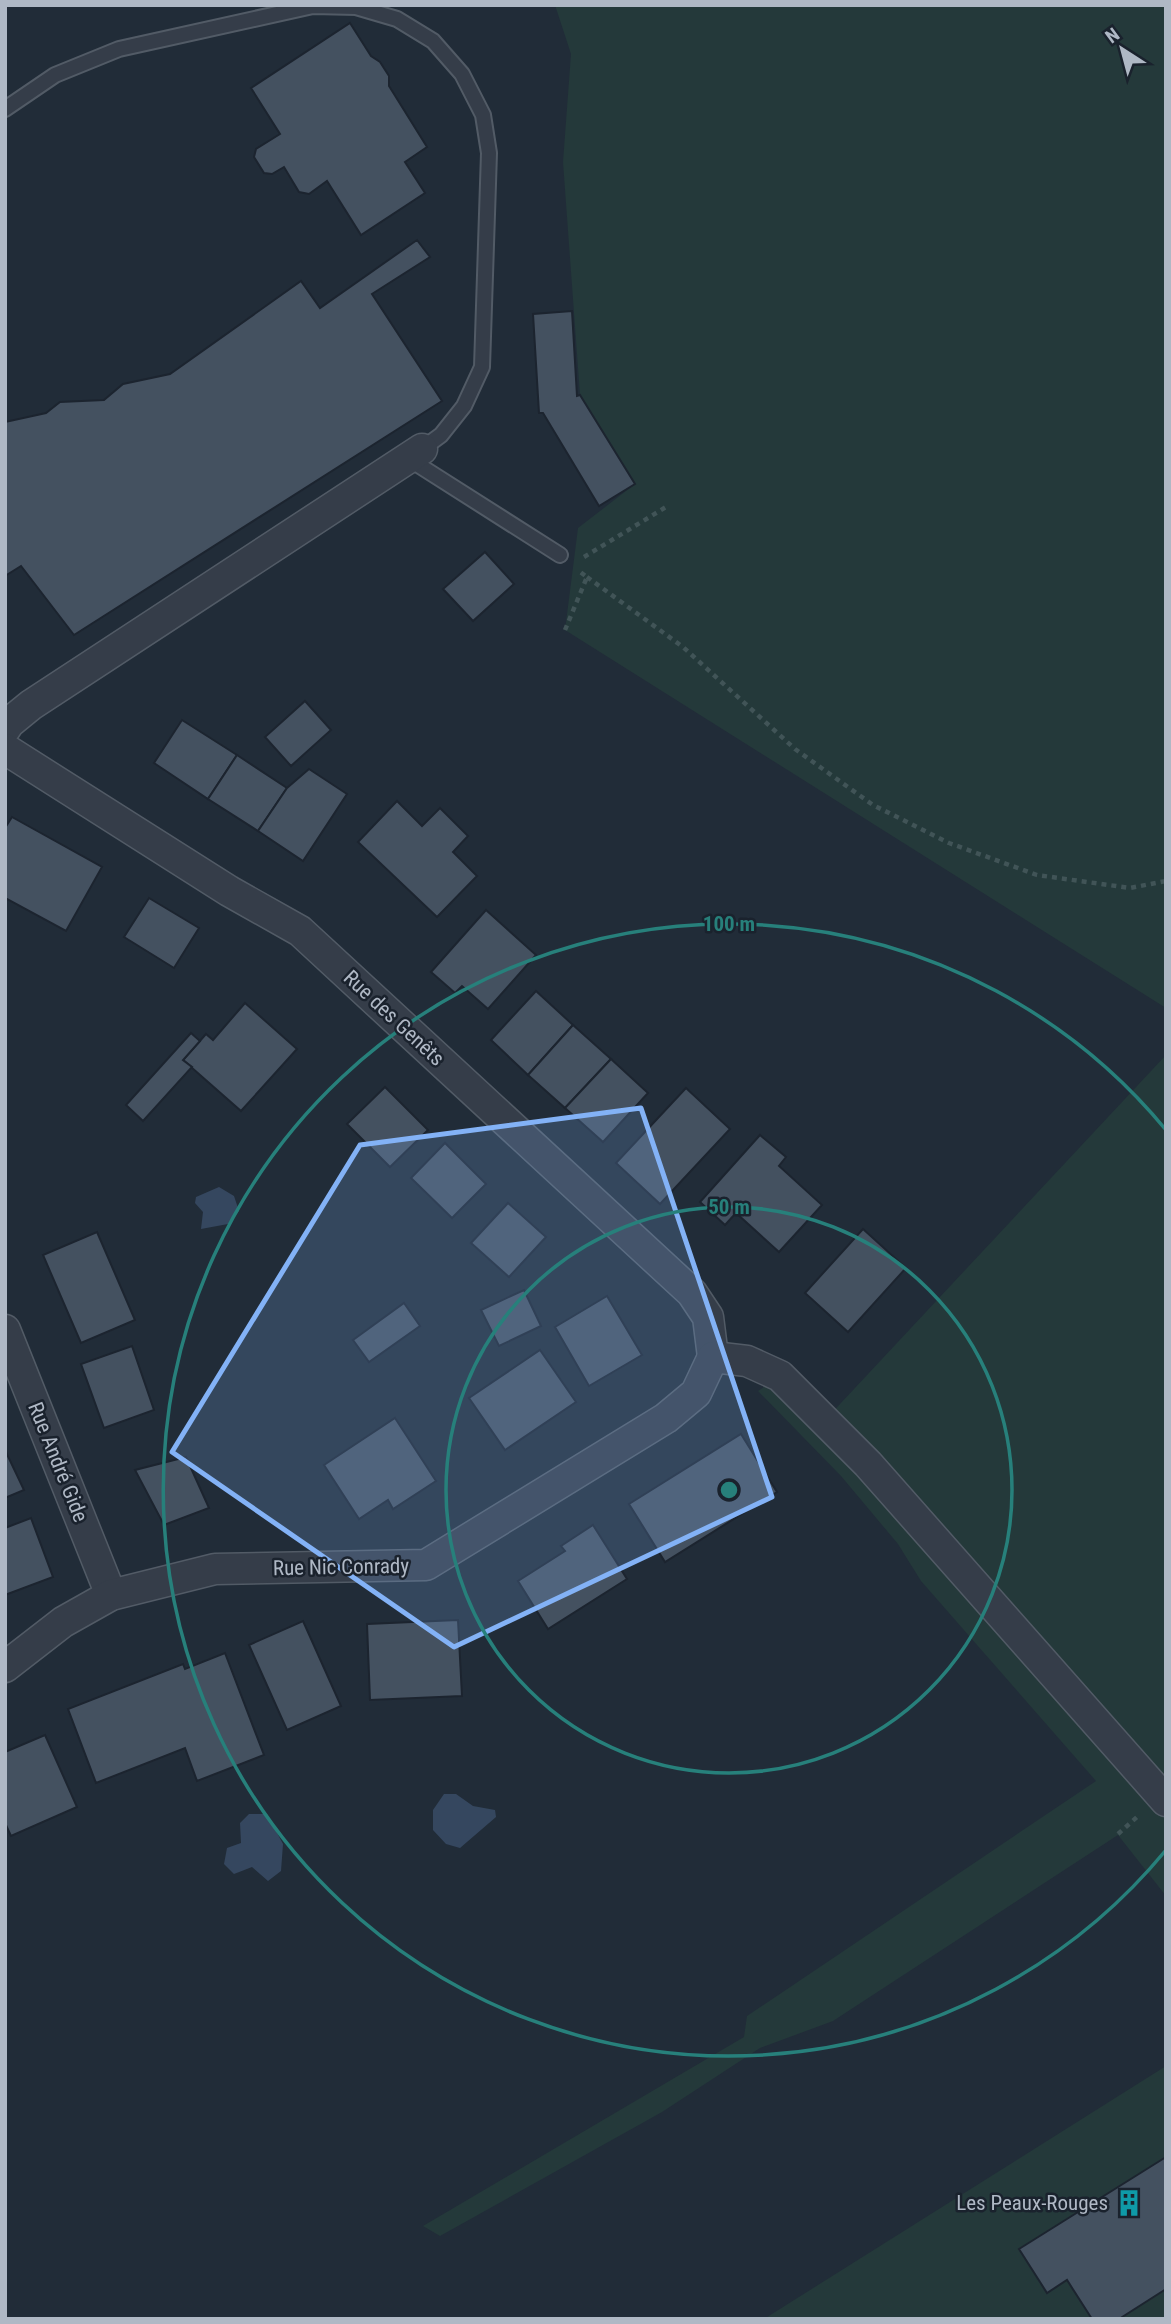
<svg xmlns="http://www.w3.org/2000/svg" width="1171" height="2324" font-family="'Roboto Condensed',sans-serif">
  <rect width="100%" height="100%" fill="#212c38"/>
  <g fill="#24393a">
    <polygon points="555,5 1166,5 1166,1008 565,630 578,528 635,484 580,395 563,162 571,54"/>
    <polygon points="1166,1055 1166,1896 1118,1835 833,2021 760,2048 662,2112 440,2236 423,2226 744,2037 747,2016 1096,1781 921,1581 898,1544 841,1476 758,1391 780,1376 826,1419"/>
    <polygon points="1166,2066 1166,2319 764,2319"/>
  </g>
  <g fill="#35475f">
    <polygon points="219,1187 234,1196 239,1211 228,1224 201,1229 203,1212 195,1203 196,1197"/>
    <polygon points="444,1794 456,1794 473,1806 495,1810 496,1817 460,1848 446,1844 433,1830 433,1810"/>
    <polygon points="249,1814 267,1814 283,1844 281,1871 268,1881 252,1867 234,1874 224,1864 227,1848 241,1843 240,1823"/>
  </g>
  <g fill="#445160" stroke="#1c242f" stroke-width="2">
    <polygon points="350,23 371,56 380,62 389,76 389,86 427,147 405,162 425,193 361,235 327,181 309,194 299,192 284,167 272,174 264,173 254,157 256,149 280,134 251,88"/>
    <polygon points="417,240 430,257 372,294 442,401 74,635 21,566 5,576 5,422 46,413 60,402 104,400 123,384 170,374 301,281 320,308"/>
    <polygon points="572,311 577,396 580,395 635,484 599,506 543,413 539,413 533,314"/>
    <polygon points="485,552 514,584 473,621 443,589"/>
    <polygon points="305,701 331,730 291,766 265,737"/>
    <polygon points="182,720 237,755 208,799 154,763"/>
    <polygon points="237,755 287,788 258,831 208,799"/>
    <polygon points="309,769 347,794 303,861 258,831 287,788"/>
    <polygon points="397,801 422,826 440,808 468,836 453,852 477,876 437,917 358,842"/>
    <polygon points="12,817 102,867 66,931 5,898 5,828"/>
    <polygon points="149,898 199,928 174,968 124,937"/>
    <polygon points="486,910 536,955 488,1009 462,986 455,993 431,972"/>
    <polygon points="536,991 573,1025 528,1075 491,1040"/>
    <polygon points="245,1003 297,1049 241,1111 183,1060 206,1034 213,1040"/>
    <polygon points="573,1025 611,1059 565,1108 528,1075"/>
    <polygon points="191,1033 200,1041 183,1060 192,1067 143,1121 126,1105"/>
    <polygon points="611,1059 648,1093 603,1142 565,1108"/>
    <polygon points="385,1087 428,1130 390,1167 347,1124"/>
    <polygon points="686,1088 730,1129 660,1204 616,1163"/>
    <polygon points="760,1135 786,1157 779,1166 822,1205 779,1252 736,1213 725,1225 700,1202"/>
    <polygon points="445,1143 486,1184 452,1218 411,1178"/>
    <polygon points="508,1203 546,1237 509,1277 471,1243"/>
    <polygon points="863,1229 906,1268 848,1332 805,1293"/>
    <polygon points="97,1232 135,1320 81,1343 43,1255"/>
    <polygon points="524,1290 541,1326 499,1346 481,1310"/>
    <polygon points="607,1296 642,1355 589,1386 555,1327"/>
    <polygon points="404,1303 420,1326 369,1362 353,1340"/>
    <polygon points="132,1346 154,1410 104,1428 81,1364"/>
    <polygon points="540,1350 576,1402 505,1450 469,1398"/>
    <polygon points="395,1418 436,1481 393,1509 388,1500 359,1519 324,1465"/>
    <polygon points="741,1434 777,1492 665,1562 629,1504"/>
    <polygon points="5,1450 24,1490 5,1498"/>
    <polygon points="186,1457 209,1508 164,1525 135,1470"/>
    <polygon points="31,1518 53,1577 5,1595 5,1528"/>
    <polygon points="593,1525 627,1579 548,1629 518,1581 565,1551 561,1546"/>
    <polygon points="458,1620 462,1696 370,1700 367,1624"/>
    <polygon points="303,1621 341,1706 287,1730 249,1645"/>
    <polygon points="225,1653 264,1755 197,1781 185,1748 96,1783 68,1709 183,1664 185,1669"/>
    <polygon points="45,1735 77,1807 11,1836 5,1823 5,1752"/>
    <polygon points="1166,2157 1166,2289 1119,2319 1092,2319 1067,2280 1047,2293 1019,2249"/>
  </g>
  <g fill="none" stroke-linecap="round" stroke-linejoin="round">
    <defs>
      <g id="lane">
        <polyline points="5,109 55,75 119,49 313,6 356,7 397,19 433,41 462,74 483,115 489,153 482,367 464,406 441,435 422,449"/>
        <polyline points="409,459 560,555"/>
      </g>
      <g id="street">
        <polyline points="5,729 9,723 31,705 422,449"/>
        <polyline points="5,749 229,891 300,931 692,1293 708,1317 713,1357"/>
        <polyline points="5,1330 111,1595"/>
        <polyline points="713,1357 747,1361 780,1376 868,1464 1166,1801"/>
        <polyline points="5,1667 63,1622 111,1595 215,1569 426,1565 666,1418 696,1393 713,1357"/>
      </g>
    </defs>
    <use href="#lane" stroke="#525b66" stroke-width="18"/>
    <use href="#street" stroke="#525b66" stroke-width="33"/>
    <g stroke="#415457" stroke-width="4.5" stroke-dasharray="5 5" stroke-linecap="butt">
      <polyline points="584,557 666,507"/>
      <polyline points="587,577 683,647 795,749 873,805 949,843 1037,875 1130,888 1166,881"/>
      <polyline points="565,630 587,577 579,571"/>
      <polyline points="1118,1834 1137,1817"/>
    </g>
    <use href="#lane" stroke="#353d49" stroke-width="14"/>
    <use href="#street" stroke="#353d49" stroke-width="30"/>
  </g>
  <path fill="#83b2f6" fill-opacity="0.2" stroke="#83b2f6" stroke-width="5" stroke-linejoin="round" d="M641,1108L772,1497L454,1647L172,1452L360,1145Z"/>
  <g fill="none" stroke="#27807b" stroke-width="3.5">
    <circle cx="729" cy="1490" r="283"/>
    <path d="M1166 1850A566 566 0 1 1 1166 1130"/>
  </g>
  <defs>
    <symbol id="building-bare" viewBox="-9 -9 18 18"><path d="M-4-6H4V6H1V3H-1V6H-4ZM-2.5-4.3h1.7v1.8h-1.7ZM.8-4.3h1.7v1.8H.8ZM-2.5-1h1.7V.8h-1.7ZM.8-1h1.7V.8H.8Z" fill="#0f9aa8" stroke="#1a222d" stroke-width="2.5" paint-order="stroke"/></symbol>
  </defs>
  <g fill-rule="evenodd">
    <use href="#building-bare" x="1110" y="2184" width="38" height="38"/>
  </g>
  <g text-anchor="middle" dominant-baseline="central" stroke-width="5" stroke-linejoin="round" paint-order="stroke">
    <g font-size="21" fill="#afb8c5" stroke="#1a222d">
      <text transform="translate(394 1018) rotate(43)">Rue des Genêts</text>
      <text transform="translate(58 1462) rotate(68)">Rue André Gide</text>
      <text transform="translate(341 1567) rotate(-1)">Rue Nic Conrady</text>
    </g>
    <g font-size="21" fill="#afb8c5" stroke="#1a222d" text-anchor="end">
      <text x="1108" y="2203">Les Peaux-Rouges</text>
    </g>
  </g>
  <circle cx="729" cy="1490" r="10" fill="#27807b" stroke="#1a222d" stroke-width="3.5"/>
  <g font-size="21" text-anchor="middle" font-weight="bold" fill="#27807b" stroke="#1a222d" stroke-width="5" stroke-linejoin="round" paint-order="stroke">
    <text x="729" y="931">100 m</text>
    <text x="729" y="1214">50 m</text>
  </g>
  <rect width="1171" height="2324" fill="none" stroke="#afb8c5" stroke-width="14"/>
  <g transform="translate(1122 49) rotate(324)" stroke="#1a222d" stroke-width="5" paint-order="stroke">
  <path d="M0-5L12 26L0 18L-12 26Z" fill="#afb8c5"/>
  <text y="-10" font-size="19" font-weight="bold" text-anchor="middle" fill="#afb8c5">N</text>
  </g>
</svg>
